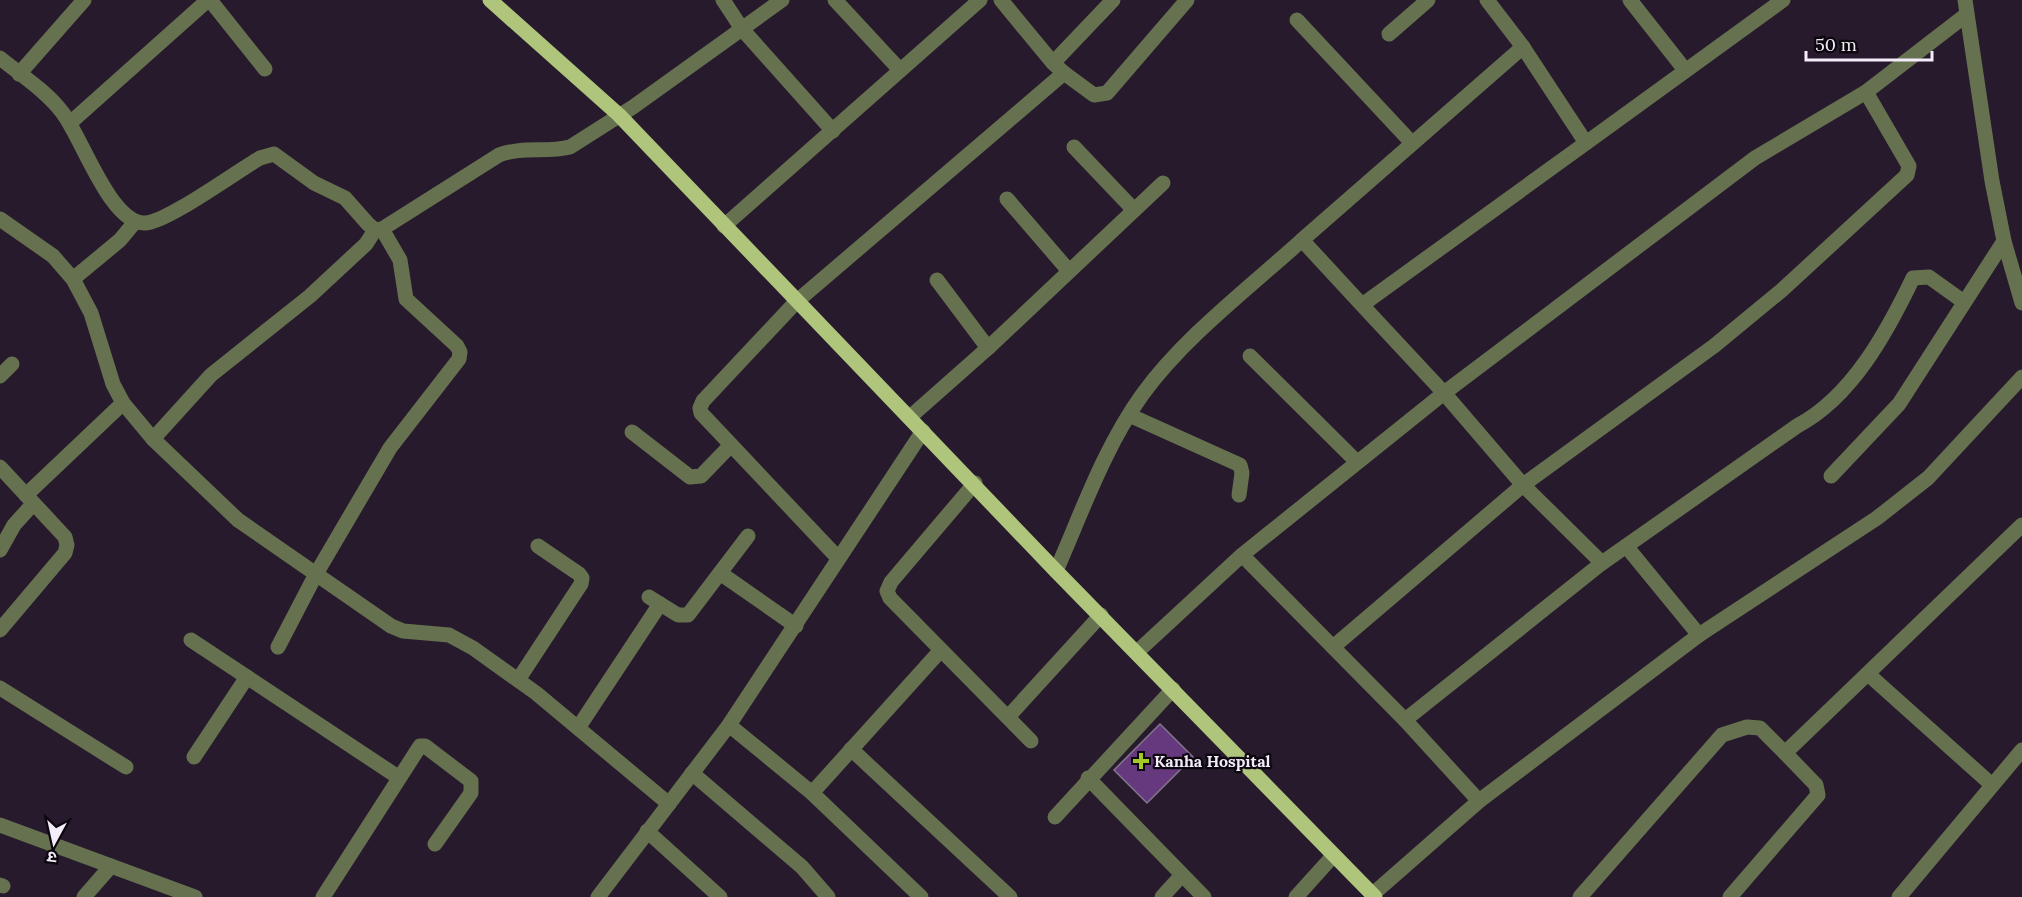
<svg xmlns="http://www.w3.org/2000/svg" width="2022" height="897" font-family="Lora,'Noto Sans Devanagari',serif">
  <rect width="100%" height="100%" fill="#261a2c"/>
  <polygon fill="#66397e" stroke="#83758c" stroke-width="1.5" points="1160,724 1193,757 1147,803 1114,770"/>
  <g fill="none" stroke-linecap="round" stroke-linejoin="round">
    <g stroke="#66714f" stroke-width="15">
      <polyline points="210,0 265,69"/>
      <polyline points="723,0 742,29 833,131"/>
      <polyline points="835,0 900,70"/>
      <polyline points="1001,0 1053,63"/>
      <polyline points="1487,0 1523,47"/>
      <polyline points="1630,0 1685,70"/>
      <polyline points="1965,0 1992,181 2004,241 2022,303"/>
      <polyline points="1297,20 1411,142"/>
      <polyline points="1389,34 1428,0"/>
      <path d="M0,58C21,75 46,91 62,112C82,137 110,224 145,223C166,223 237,171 260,158L274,154L314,183L345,198L368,224L375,230L382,229L499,155C523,146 546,153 570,147L633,107L782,0"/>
      <polyline points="1064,73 1053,63 1113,0"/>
      <polyline points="19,74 84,0"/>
      <polyline points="70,123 208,0"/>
      <polyline points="1586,143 1783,0"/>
      <polyline points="1074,147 1134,210"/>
      <polyline points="1007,199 1069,271"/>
      <polyline points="0,219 53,256 73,279 91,313 113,384 123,403 153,439 238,520 391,626 403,631 449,635 473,648 536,693 669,804"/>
      <polyline points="724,226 980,0"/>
      <polyline points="73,279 120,240 135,222"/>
      <polyline points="937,280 988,348"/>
      <polyline points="1362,305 1302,240 1523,47 1586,143 1362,305 1444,393 1523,485 1602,563"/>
      <polyline points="1250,356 1357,462"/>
      <polyline points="0,376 12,364"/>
      <polyline points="1129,415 1240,465 1242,473 1239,495"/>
      <polyline points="910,417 988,348 1163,183"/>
      <polyline points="632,432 690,477 701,476 731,445"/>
      <polyline points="153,439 211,375 310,296 366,244 375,230"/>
      <polyline points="0,467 65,537 67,545 65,553 0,630"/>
      <polyline points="1831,476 1899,404 2004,241"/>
      <polyline points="975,483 891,582 887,591 890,598 1031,741"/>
      <polyline points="26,495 123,403"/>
      <polyline points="1626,546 1699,635"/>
      <polyline points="0,550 14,525 33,504"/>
      <polyline points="1242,555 1405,720"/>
      <polyline points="838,558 701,413 700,408 703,401 796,302 1064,73 1094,95 1107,93 1187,0"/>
      <path d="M1056,571C1082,512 1104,448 1142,395C1184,337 1249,288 1302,240"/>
      <polyline points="720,573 796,626"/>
      <polyline points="649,597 678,615 688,615 748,536"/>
      <polyline points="191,640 398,777"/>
      <polyline points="278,647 316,574 390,448 459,359 460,352 457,346 406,299 400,260 382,229"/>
      <polyline points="1333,647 1523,485 1714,346 1782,290 1907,175 1909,166 1866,92"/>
      <polyline points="1137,652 1242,555 1444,393 1755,158 1866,92 1966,15"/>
      <polyline points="1868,674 1992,785"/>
      <polyline points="518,680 581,584 582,578 579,574 538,546"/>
      <polyline points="0,688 126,767"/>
      <polyline points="1008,717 1101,615"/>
      <polyline points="729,725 812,793 921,897"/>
      <polyline points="578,728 660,604"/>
      <polyline points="851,749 1010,897"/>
      <polyline points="194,757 247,677"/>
      <polyline points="692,773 802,867 828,897"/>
      <polyline points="1088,778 1204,897"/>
      <polyline points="812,793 941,650"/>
      <path d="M1479,801L1405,720L1602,563L1797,426C1852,397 1887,332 1913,278L1929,277L1964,302"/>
      <polyline points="1055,817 1173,689"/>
      <polyline points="0,825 195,897"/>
      <polyline points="647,831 720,897"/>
      <polyline points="0,885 3,886"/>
      <polyline points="1373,894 1479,801 1699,635 1877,518 1928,478 2022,377"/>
      <polyline points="84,897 111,866"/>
      <polyline points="323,897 420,746 425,746 471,781 471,793 435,844"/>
      <polyline points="598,897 729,725 923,431"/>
      <polyline points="1162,897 1181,876"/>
      <polyline points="1296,897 1333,856"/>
      <polyline points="1580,897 1722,735 1747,727 1760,728 1785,753 2022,525"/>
      <polyline points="1730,897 1818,795 1816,785 1785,753"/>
      <polyline points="1899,897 2022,750"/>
    </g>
    <polyline stroke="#aec57b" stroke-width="15" points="490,0 619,115 1056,571 1375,897"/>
  </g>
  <path fill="#a4c825" stroke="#0c070f" stroke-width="2" d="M1138 752h6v6h6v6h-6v6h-6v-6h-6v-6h6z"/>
  <g text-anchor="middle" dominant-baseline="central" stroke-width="4.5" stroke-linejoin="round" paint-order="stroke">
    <g font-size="16" font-weight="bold" fill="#f4ecf9" stroke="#0c070f" text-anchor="start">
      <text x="1154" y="761">Kanha Hospital</text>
    </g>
  </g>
  <g transform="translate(54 843) rotate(188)" stroke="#0c070f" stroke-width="4.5" paint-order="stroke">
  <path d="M0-4.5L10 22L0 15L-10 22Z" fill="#f4ecf9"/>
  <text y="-9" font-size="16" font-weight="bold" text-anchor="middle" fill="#f4ecf9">उ</text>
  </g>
  <path d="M1806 51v9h126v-9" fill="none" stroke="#f4ecf9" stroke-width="3"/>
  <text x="1815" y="51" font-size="18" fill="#f4ecf9" stroke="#0c070f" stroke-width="4.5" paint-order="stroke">50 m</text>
</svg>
